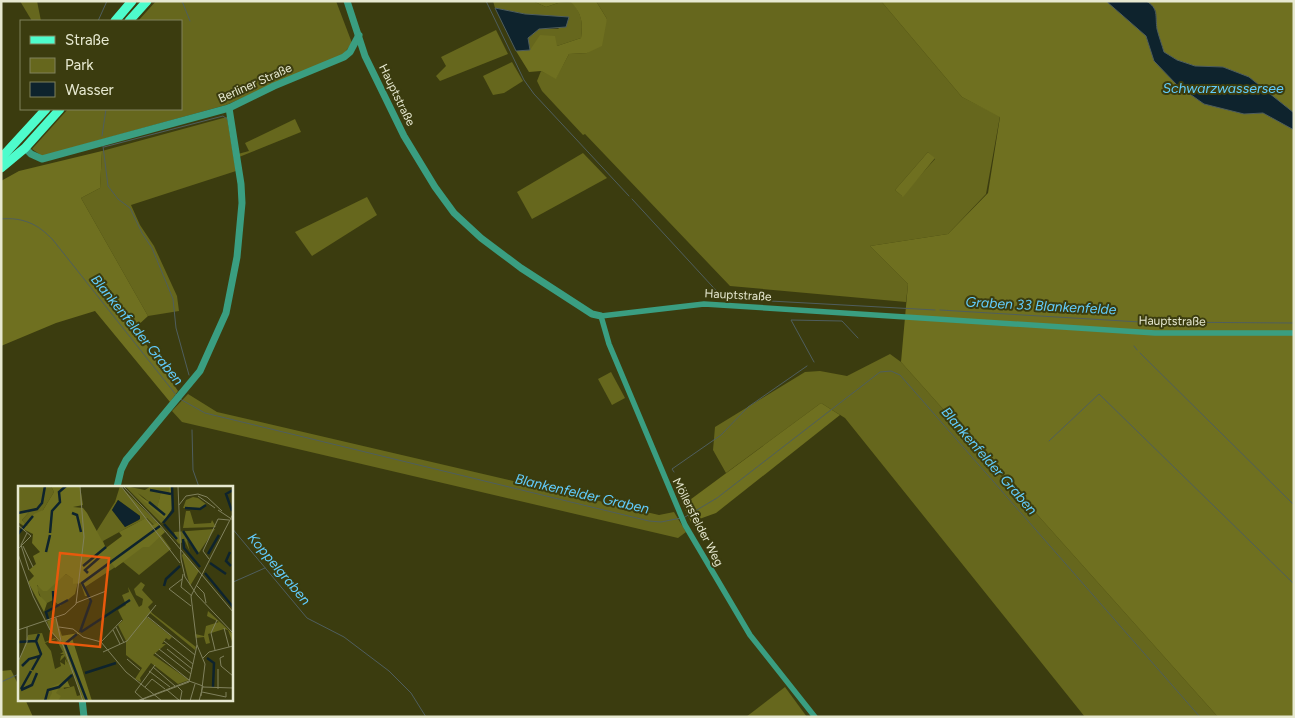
<svg xmlns="http://www.w3.org/2000/svg" width="1295" height="718" font-family="Figtree,sans-serif">
  <rect width="100%" height="100%" fill="#3b3c0f"/>
  <g fill="#66671d" fill-rule="evenodd">
    <polygon points="20,1 37,1 41,21 32,21"/>
    <polygon points="156,1 336,1 352,43 342,56 226,105 42,156 32,149 68,109 181,109 181,21 138,21"/>
    <path d="M493,1L535,2L546,7L558,3L572,2C582,14 583,23 581,38L557,46L530,50L528,38L539,29H558L569,18L525,14L495,8Z"/>
    <path d="M596,1H881L962,97L1000,116L986,194L948,234L870,246L908,284L906,302L730,286L585,134L583,135L542,91L537,81L541,71L556,78L569,54L587,53L607,19ZM928,152L935,159L902,196L895,190Z"/>
    <polygon points="496,30 508,54 440,81 436,76 446,66 441,57"/>
    <polygon points="512,62 523,81 504,93 493,95 483,76"/>
    <polygon points="227,117 236,171 131,205 140,225 154,246 177,296 179,311 148,316 81,198 100,188 102,151"/>
    <polygon points="295,119 301,132 239,157 238,154 249,151 245,143"/>
    <polygon points="583,153 607,178 532,219 517,192"/>
    <polygon points="367,197 377,215 312,256 295,232"/>
    <polygon points="890,354 901,362 1218,717 1085,717 845,418 821,403 726,473 713,450 715,427 805,372 820,371 847,376"/>
    <polygon points="611,372 625,398 612,405 598,379"/>
    <polygon points="188,394 217,412 659,515 674,512 686,532 678,538 182,422 172,411"/>
    <polygon points="785,687 807,717 746,717"/>
  </g>
  <g fill="#6f7020">
    <path d="M503,1H596L607,19L602,46L587,53L569,54L556,79L541,71L529,72L516,51L530,50L540,35L555,36L557,46L581,38C583,23 582,14 571,2L558,3L546,7L535,2Z"/>
    <polygon points="881,1 1106,1 1146,36 1154,61 1177,85 1204,104 1244,114 1263,113 1294,130 1294,717 1218,717 901,362 908,284 870,246 948,234 988,193 1000,117 962,97"/>
    <polygon points="1146,1 1294,1 1294,113 1249,77 1223,67 1195,66 1177,60 1164,52 1157,30 1156,11"/>
    <polygon points="102,151 100,188 81,198 148,316 135,328 178,391 170,402 95,311 56,323 1,346 1,181 19,171"/>
    <polygon points="928,152 935,158 903,197 895,190"/>
    <polygon points="821,403 840,415 716,513 691,522 683,505"/>
    <polygon points="11,670 19,686 19,699 25,699 33,717 1,717 1,671"/>
  </g>
  <g fill="#0e232d" stroke="#4f5e5e">
    <path d="M1106,1H1146C1159,8 1155,16 1157,29C1159,37 1162,45 1164,52L1177,60L1195,66L1223,67L1249,77L1294,113V130L1263,113L1244,114L1204,104L1177,85L1154,61L1146,36Z"/>
    <polygon points="495,8 525,14 569,17 566,27 539,29 528,38 530,50 516,51"/>
  </g>
  <g fill="none" stroke-linecap="round" stroke-linejoin="round">
    <g stroke="#4f5e5e" stroke-width="1">
      <polyline points="182,1 190,21"/>
      <polyline points="486,1 524,80 534,94 629,196"/>
      <polyline points="98,21 107,1"/>
      <polyline points="102,136 106,109"/>
      <polyline points="103,146 108,186 118,199 130,208 142,233 152,248 173,299 176,328 189,375"/>
      <polyline points="104,147 223,116 227,119"/>
      <polyline points="632,199 723,298 733,299"/>
      <path d="M1,219C23,217 38,224 53,240L177,396"/>
      <polyline points="736,299 764,300"/>
      <polyline points="770,301 935,310"/>
      <polyline points="940,310 1140,322"/>
      <polyline points="1147,322 1294,323"/>
      <polyline points="1134,346 1137,350"/>
      <polyline points="1140,353 1294,505"/>
      <polyline points="814,362 791,320 842,321 858,338"/>
      <polyline points="180,399 205,413 649,521 661,522 681,518"/>
      <polyline points="192,430 193,470 199,487"/>
      <polyline points="1049,441 1099,394 1294,584"/>
      <polyline points="674,472 672,469 721,435 748,407 807,366"/>
      <polyline points="678,480 686,497"/>
      <polyline points="685,517 717,498 880,372 891,371 900,375 1200,717"/>
      <polyline points="231,527 307,618 344,637 389,671 411,693 426,717"/>
      <polyline points="231,583 265,568"/>
      <polyline points="1,682 19,674"/>
    </g>
    <polyline stroke="#3a9e81" stroke-width="5.5" points="815,717 750,635 685,525 609,344 601,316 704,304 1155,333 1294,333"/>
    <g stroke="#3a9e81" stroke-width="7">
      <polyline points="347,1 365,56 404,136 435,187 454,213 481,238 521,268 592,314 601,316"/>
      <polyline points="25,148 31,154 42,159 229,108 274,86 344,57 350,52 359,35"/>
      <polyline points="117,487 121,470 126,460 200,371 226,313 237,257 242,203 241,184 229,108"/>
      <polyline points="82,699 84,717"/>
    </g>
    <g stroke="#4efccc" stroke-width="9">
      <polyline points="115,21 132,1"/>
      <polyline points="129,21 147,1"/>
      <polyline points="1,158 46,109"/>
      <polyline points="1,168 25,148 60,109"/>
    </g>
  </g>
  <g text-anchor="middle" dominant-baseline="central" stroke-width="4" stroke-linejoin="round" paint-order="stroke">
    <g font-size="12" fill="#e7e9d1" stroke="#3b3c0f">
      <text transform="translate(255 83) rotate(-24)">Berliner Straße</text>
      <text transform="translate(397 95) rotate(64)">Hauptstraße</text>
      <text transform="translate(738 295) rotate(3)">Hauptstraße</text>
      <text transform="translate(1172 321) rotate(1)">Hauptstraße</text>
      <text transform="translate(698 522) rotate(63)">Möllersfelder Weg</text>
    </g>
    <g font-size="14" font-style="italic" fill="#62ccfc" stroke="#3b3c0f">
      <text x="1223" y="88">Schwarzwassersee</text>
      <text transform="translate(1041 306) rotate(3)">Graben 33 Blankenfelde</text>
      <text transform="translate(137 330) rotate(51)">Blankenfelder Graben</text>
      <text transform="translate(989 461) rotate(49)">Blankenfelder Graben</text>
      <text transform="translate(582 494) rotate(13)">Blankenfelder Graben</text>
      <text transform="translate(279 569) rotate(50)">Koppelgraben</text>
    </g>
  </g>
  <g transform="translate(18 486)">
    <rect width="215" height="215" fill="#3b3c0f"/>
    <path d="M0,0H33L36,6L25,24L9,40L4,34L12,25H0ZM102,0L139,36L136,39L129,32L114,39L85,55L88,63L78,46L97,16ZM100,14L122,30L121,34L107,41L94,24ZM107,0L127,4L133,0H151V9L142,11L139,22L120,7L147,34L143,37ZM175,11L180,12L188,18L182,23L165,22L168,14ZM168,25H172L176,38L193,37L194,34L198,41L165,42ZM147,42L159,55L156,46L197,43L180,68L169,54L172,66L167,55L161,58ZM139,44L153,63L121,89L105,76L67,101L70,110H67L63,98ZM166,67L181,85L172,100L164,69ZM48,88L60,96L57,108L42,120L35,114L29,117L24,114L18,100L31,101ZM123,96L127,99L124,104L135,116L130,121L134,127L178,161L177,164L132,127L129,131L154,151L151,154L148,152L144,158H148L135,169L171,194L160,198L133,177L122,192L123,196L117,193L124,182L108,169V155L100,139L105,134L100,124L108,119L104,109L111,106L110,101L121,121L124,119L125,113L118,109L116,103ZM190,125L215,148V158L210,144L206,143L190,148L192,157L188,158L186,151L178,152L177,148L186,150L188,140L201,136L189,130ZM38,132L66,215H1L0,178L10,149L24,147L27,156L37,152L44,158L32,145L29,135ZM38,153L45,166L42,168H46L43,170L42,175L47,170L50,178L47,173V179L42,176L43,180L37,183L33,165L27,157ZM55,187L63,209L59,210L56,200L46,203L45,199L41,202L35,201L45,197Z" fill="#66671d" fill-rule="evenodd"/>
    <path d="M33,0H62L65,19L55,21L65,22L69,27L88,62L104,50L101,46L128,32L135,39L139,36L147,46L131,61H125L97,82L93,76L64,97L55,98V93L48,88L29,105H25L19,99L21,109L29,117L26,126L10,96L16,90L11,84L18,78L15,70L22,66L14,57L15,48L5,43L7,41L0,36V25H12L4,34L9,40L16,28L25,24L36,6ZM151,0H153L155,10V21L147,34L117,7L139,21L143,7L151,8ZM61,147L54,152L74,215H66L44,156L43,150ZM49,194L52,201L41,202L38,207L43,210L40,215H30L34,207L33,201Z" fill="#6f7020"/>
    <path d="M100,14L122,30V33L107,41L94,24Z" fill="#0e232d"/>
    <path fill="none" stroke="#0e232d" stroke-width="2.5" d="M132,4L153,8M131,16L147,29M167,22L182,23L188,19M214,25L208,8L215,4M0,27L19,23L24,17L27,0M54,27L59,29L63,46M145,37L155,25L154,0M146,38L159,53M165,45L180,68M32,47L34,25L42,16L41,6L48,0M0,48L15,30M165,53L166,62L182,81M28,66L32,49M212,66L208,75L213,80M190,68L201,49M192,77L208,88M65,80L88,61M70,87L67,84L82,71M187,87L215,121M146,100L148,93L162,80M35,105L36,122M30,133L28,126L50,114M62,146L73,115L64,97L142,40M63,146L112,114M59,148L47,158L69,215M0,156L18,155M189,172L196,177L195,201M4,180L11,173L22,170M14,184L23,168L18,155L21,148M67,187L98,177M3,203L13,185M3,204L14,199L19,187M27,215L30,204L41,201L54,189"/>
    <path fill="none" stroke="#80815d" stroke-width="1" d="M103,0L162,77M105,0L142,39L215,126M160,0L163,73L167,91L179,109L215,147M180,10L197,22M161,19L168,10L180,8L189,11L204,25M200,24L215,34M0,39L13,50L0,63M9,47L3,59L11,84M5,60L15,81M0,68L15,110L32,144L45,159L65,215M191,73L185,65L200,33L211,34M165,88L163,101L174,110M164,93L151,103L173,120M178,99L186,107L188,117M58,117L88,105M130,131L177,169M38,132L43,155M41,141L55,143L65,151L83,156M98,141L106,157M206,142L211,161M0,144L47,128L58,118L66,51L62,0M95,144L102,158M146,155L175,178M83,156L108,186L144,215M83,156L104,134M141,163L173,188M149,163L174,183M197,164L193,147L199,134M85,166L109,155L138,119M137,167L171,194M206,170L202,172L203,180L215,190M185,172L191,166L215,160M109,173L122,184M0,176L9,156V141M135,181L157,200M131,185L152,201M123,198L117,206L127,215M123,198L137,179M127,201L134,193L147,203M160,201L164,205L162,215M185,201L215,202M200,203V183M149,204L162,215M184,206L208,211V206M183,210L187,178L179,159L173,110L215,28M119,215L171,195L185,200L181,215M120,215L171,196L179,159M172,215L177,198"/>
    <path fill="#e8590c" fill-opacity="0.15" stroke="#e8590c" stroke-width="2.5" d="M42,67L91,72L82,161L32,156Z"/>
    <rect width="215" height="215" fill="none" stroke="#e7e9d1" stroke-width="2.5"/>
  </g>
  <rect width="1295" height="718" fill="none" stroke="#e7e9d1" stroke-width="5"/>
  <rect x="20" y="20" width="162" height="90" fill="#3b3c0f" stroke="#80815d"/>
  <rect x="30" y="36" width="25" height="8" fill="#4efccc" stroke="#80815d"/>
  <text x="65" y="45" font-size="15" fill="#e7e9d1">Straße</text>
  <rect x="30" y="58" width="25" height="15" fill="#66671d" stroke="#80815d"/>
  <text x="65" y="70" font-size="15" fill="#e7e9d1">Park</text>
  <rect x="30" y="82" width="25" height="15" fill="#0e232d" stroke="#80815d"/>
  <text x="65" y="95" font-size="15" fill="#e7e9d1">Wasser</text>
</svg>
